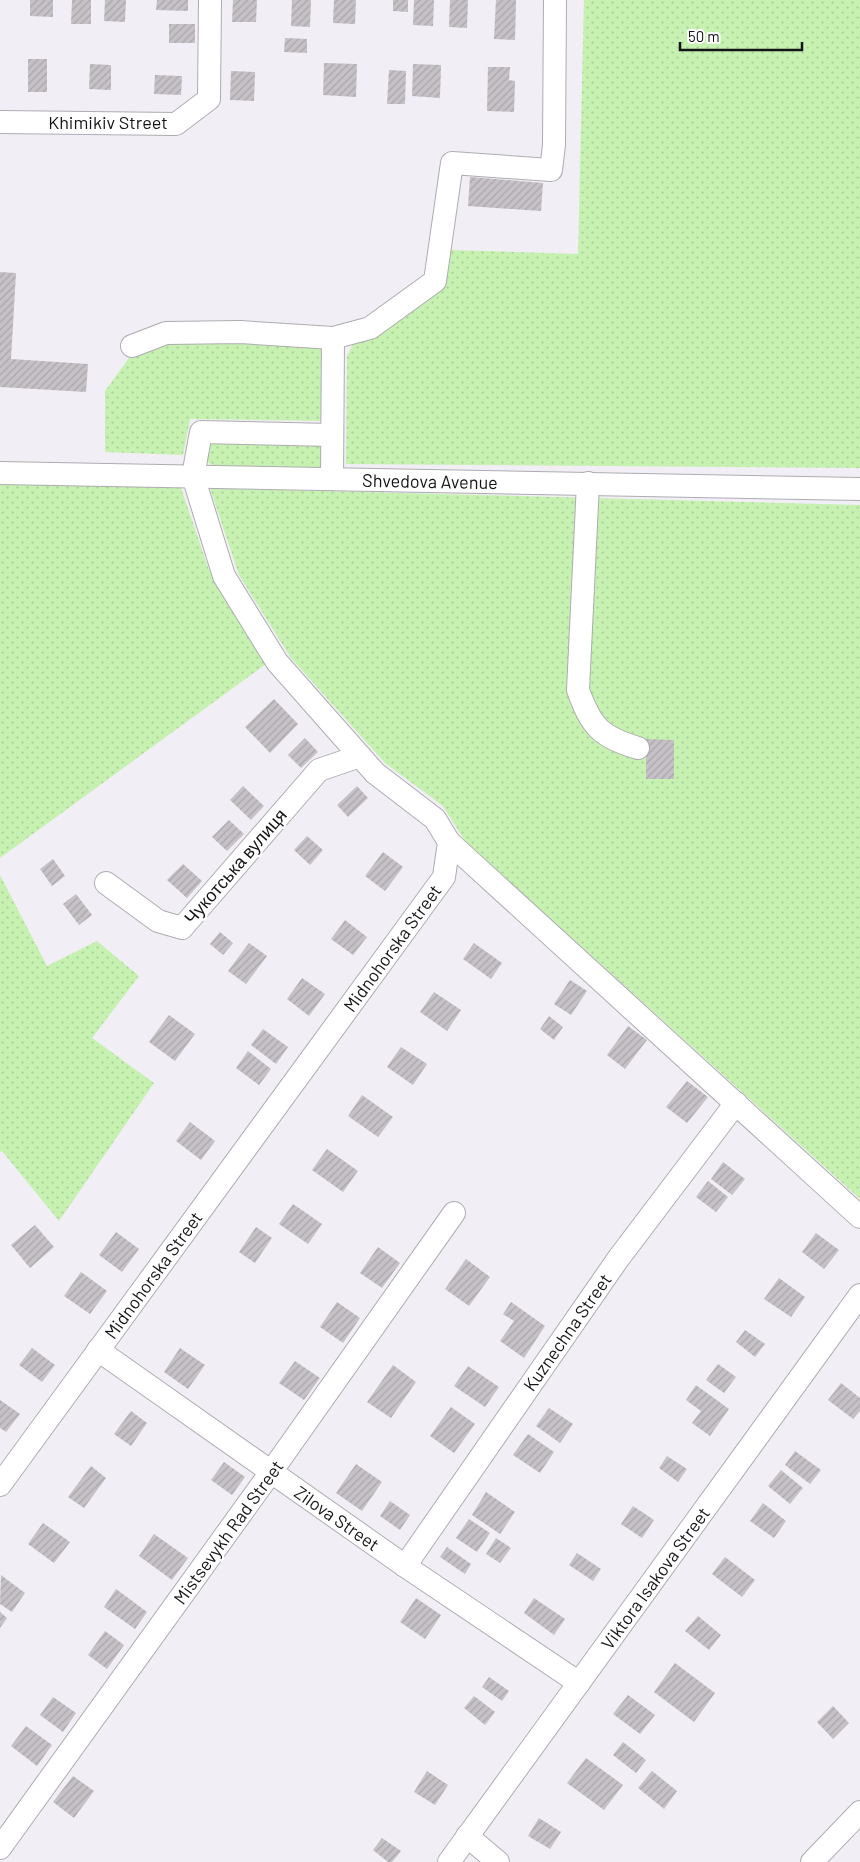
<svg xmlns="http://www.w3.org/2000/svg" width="860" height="1862" font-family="Barlow,sans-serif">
  <defs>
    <pattern id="grass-dots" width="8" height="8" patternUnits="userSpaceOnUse" patternTransform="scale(1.25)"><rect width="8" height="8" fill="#c7f1b1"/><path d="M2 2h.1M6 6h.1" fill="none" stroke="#aace98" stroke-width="1.8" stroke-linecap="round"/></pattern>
    <pattern id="building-hatch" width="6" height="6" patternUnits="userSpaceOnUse" patternTransform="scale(1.25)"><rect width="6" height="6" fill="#c6c1c6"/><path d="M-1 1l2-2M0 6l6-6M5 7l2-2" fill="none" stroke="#a9a5a9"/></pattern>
  </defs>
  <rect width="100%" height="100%" fill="#f1eef5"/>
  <g fill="url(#grass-dots)">
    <polygon points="584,0 860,0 860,468 346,464 347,356 353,344 441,287 451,250 578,254"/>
    <polygon points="168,339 325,345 326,421 190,419 183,455 105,452 105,391 131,355"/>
    <polygon points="212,442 319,445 323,447 321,468 213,466 207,461 208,445"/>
    <polygon points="0,483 181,488 209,570 266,664 0,858"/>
    <polygon points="210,488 860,505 860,1199 465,841 443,806 385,763 291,658 239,575"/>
    <polygon points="0,875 47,966 97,941 139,976 92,1038 154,1083 59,1221 2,1151 0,1152"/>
  </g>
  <g fill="url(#building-hatch)">
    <polygon points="30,0 53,0 53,17 30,16"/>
    <polygon points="72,0 91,0 91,24 71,24"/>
    <polygon points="105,0 126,0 125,22 104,21"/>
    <polygon points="157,0 188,0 188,11 156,10"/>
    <polygon points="233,0 257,0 256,22 232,22"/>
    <polygon points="292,0 311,0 310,27 291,26"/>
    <polygon points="334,0 356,0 355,24 333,23"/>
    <polygon points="393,0 408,0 408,12 393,11"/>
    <polygon points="414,0 434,0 433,26 413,25"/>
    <polygon points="450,0 468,0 467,28 449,27"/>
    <polygon points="496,0 516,0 515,40 494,39"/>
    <rect x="169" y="24" width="26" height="19"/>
    <polygon points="285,38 307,39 307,53 284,52"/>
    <rect x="28" y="59" width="19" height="33"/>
    <polygon points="324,63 357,64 356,97 323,95"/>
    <polygon points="90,64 111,65 111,90 89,89"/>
    <polygon points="413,64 441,65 440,98 412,96"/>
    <polygon points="488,67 510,67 509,80 515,81 514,112 487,111"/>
    <polygon points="389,70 406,71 405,104 387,104"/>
    <polygon points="231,71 255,72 254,101 230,100"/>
    <polygon points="155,75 182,76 181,95 154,94"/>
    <polygon points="470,177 543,183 541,211 468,206"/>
    <polygon points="0,272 16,273 11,359 88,364 86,392 0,387"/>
    <polygon points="274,699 298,724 270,753 245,727"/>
    <polygon points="305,738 318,752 301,768 288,755"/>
    <polygon points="646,739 674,740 674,779 646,779"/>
    <polygon points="243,786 264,806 251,820 230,800"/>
    <polygon points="357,786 368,798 348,817 337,805"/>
    <polygon points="229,820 244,834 227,851 212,837"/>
    <polygon points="307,836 323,850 310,865 294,850"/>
    <polygon points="383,852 403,867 385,891 365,876"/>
    <polygon points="53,859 65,876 52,886 40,869"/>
    <polygon points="183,864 202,881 187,898 167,880"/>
    <polygon points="76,894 92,915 79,925 63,904"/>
    <polygon points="345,920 367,937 353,955 331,939"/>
    <polygon points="220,932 233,943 223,955 210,944"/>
    <polygon points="249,943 267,956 246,984 228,971"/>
    <polygon points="474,943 502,963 491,979 463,959"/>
    <polygon points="302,978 325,994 309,1016 287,999"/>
    <polygon points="570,980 587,991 571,1015 554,1004"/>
    <polygon points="434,992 461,1010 447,1031 420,1012"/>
    <polygon points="169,1015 195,1034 175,1061 149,1042"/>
    <polygon points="549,1016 563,1027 554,1040 540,1029"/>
    <polygon points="628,1026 647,1040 625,1069 607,1055"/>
    <polygon points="263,1029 288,1047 276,1064 251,1045"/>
    <polygon points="401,1047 427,1064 413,1085 387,1067"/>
    <polygon points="248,1051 271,1069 259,1085 236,1068"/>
    <polygon points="687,1081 708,1097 687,1123 666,1107"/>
    <polygon points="362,1095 393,1117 378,1137 348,1116"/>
    <polygon points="190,1122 215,1141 201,1160 176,1141"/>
    <polygon points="327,1149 358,1171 343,1192 312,1170"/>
    <polygon points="723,1162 745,1179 732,1195 711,1179"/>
    <polygon points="708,1181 728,1197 716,1212 696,1197"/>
    <polygon points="293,1204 322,1224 308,1244 279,1224"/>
    <polygon points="35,1225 54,1247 30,1268 11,1245"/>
    <polygon points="256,1227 272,1238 255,1263 239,1252"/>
    <polygon points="116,1232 139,1249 122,1272 99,1255"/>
    <polygon points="816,1233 839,1250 824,1269 802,1252"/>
    <polygon points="378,1247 400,1263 382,1288 360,1273"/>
    <polygon points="466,1259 490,1277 469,1306 445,1289"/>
    <polygon points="81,1272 107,1291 90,1314 64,1296"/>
    <polygon points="779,1278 805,1297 791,1317 764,1299"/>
    <polygon points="337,1302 360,1318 343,1343 320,1327"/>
    <polygon points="511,1302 545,1326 524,1358 500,1341 514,1321 503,1314"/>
    <polygon points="745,1330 765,1344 755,1357 736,1342"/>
    <polygon points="32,1348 55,1365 42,1382 19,1365"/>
    <polygon points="180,1348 205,1365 188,1389 164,1372"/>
    <polygon points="295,1361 320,1378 304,1400 279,1383"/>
    <polygon points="718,1364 736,1377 724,1393 706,1380"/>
    <polygon points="393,1365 416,1382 391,1418 367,1402"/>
    <polygon points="468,1366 499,1387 485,1407 454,1386"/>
    <polygon points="841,1383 860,1398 860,1411 853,1419 828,1400"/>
    <polygon points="696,1385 729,1409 710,1436 692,1423 701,1411 686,1400"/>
    <polygon points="0,1400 20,1414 6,1432 0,1428"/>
    <polygon points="451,1407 475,1424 454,1453 430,1436"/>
    <polygon points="549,1408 573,1424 560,1443 536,1426"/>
    <polygon points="131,1411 147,1423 131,1446 114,1434"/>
    <polygon points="528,1434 554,1452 540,1473 513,1455"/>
    <polygon points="795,1451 821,1470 810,1484 785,1465"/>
    <polygon points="667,1456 687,1469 678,1482 659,1468"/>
    <polygon points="224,1462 245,1477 232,1495 211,1480"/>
    <polygon points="356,1464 382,1482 362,1511 336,1493"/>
    <polygon points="91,1466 106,1478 84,1508 68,1497"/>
    <polygon points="781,1470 803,1488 790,1504 768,1486"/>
    <polygon points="486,1492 515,1512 500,1534 472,1515"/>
    <polygon points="390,1501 410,1515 400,1530 380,1516"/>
    <polygon points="763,1503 786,1521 774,1538 750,1521"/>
    <polygon points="633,1506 654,1520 642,1538 621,1524"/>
    <polygon points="469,1519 490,1533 477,1552 456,1538"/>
    <polygon points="43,1523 70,1542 54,1563 28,1544"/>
    <polygon points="154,1534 188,1558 172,1580 139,1556"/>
    <polygon points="496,1538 511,1548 500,1563 486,1554"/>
    <polygon points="447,1547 471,1564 465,1574 440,1557"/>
    <polygon points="577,1553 601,1569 593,1581 569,1565"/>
    <polygon points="725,1557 755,1580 742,1597 712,1574"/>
    <polygon points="1,1575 25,1593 12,1612 0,1604"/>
    <polygon points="116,1589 147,1612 135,1629 104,1607"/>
    <polygon points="416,1598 441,1615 425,1639 400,1622"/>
    <polygon points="534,1598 565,1619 554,1635 524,1613"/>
    <polygon points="0,1612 7,1618 0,1628"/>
    <polygon points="698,1616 721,1635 709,1650 685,1631"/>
    <polygon points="105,1631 124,1645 107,1669 88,1655"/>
    <polygon points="675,1663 715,1693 694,1722 654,1692"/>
    <polygon points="489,1677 509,1691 502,1701 482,1687"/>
    <polygon points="628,1695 655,1715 640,1734 613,1714"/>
    <polygon points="474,1696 495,1712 485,1725 464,1708"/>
    <polygon points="53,1697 76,1713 63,1732 40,1715"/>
    <polygon points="833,1706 849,1723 833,1739 817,1722"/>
    <polygon points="26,1726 52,1745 37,1766 11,1746"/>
    <polygon points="623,1742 646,1760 636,1773 613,1755"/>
    <polygon points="586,1758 623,1785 604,1810 567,1783"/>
    <polygon points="427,1771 448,1785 435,1805 414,1792"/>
    <polygon points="652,1771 677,1791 664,1809 638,1788"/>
    <polygon points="73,1776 94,1791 74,1818 53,1802"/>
    <polygon points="539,1818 561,1832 550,1849 528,1836"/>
    <polygon points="382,1838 401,1851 392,1862 388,1862 373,1850"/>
  </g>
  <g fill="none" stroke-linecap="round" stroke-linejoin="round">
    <defs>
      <g id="minor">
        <polyline points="0,122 176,124 209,99 210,0"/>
        <polyline points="132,346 166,333 240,332 333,338"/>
        <polyline points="0,473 860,489"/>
        <polyline points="332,479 333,338 370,328 435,281 452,163 551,170 554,145 555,0"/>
        <path d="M588,483L578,690C591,726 600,737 638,748"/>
        <polyline points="449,842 860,1217"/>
        <polyline points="106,883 158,921 182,928 319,770 360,756"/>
        <polyline points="98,1350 405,1566 579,1683"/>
        <polyline points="0,1485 444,877 449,842 435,819 375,773 277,662 224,576 193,476 201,432 332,435"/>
        <polyline points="405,1566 618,1259 736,1103"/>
        <polyline points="467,1836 498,1862"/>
        <polyline points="0,1848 271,1472 454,1213"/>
        <polyline points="449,1862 860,1295"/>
        <polyline points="812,1862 860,1812"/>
      </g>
    </defs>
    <use href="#minor" stroke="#aeacb2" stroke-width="24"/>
    <use href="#minor" stroke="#fff" stroke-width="22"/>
  </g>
  <g text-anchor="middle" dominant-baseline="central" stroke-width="4.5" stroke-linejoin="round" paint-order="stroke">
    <g font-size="18" fill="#141316" stroke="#fff">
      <text x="108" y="122">Khimikiv Street</text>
      <text transform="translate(430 481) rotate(1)">Shvedova Avenue</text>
      <text transform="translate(235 866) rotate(-49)">Чукотська вулиця</text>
      <text transform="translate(392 948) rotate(-54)">Midnohorska Street</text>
      <text transform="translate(153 1275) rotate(-54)">Midnohorska Street</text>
      <text transform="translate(567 1332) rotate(-55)">Kuznechna Street</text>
      <text transform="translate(337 1518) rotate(35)">Zilova Street</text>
      <text transform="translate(228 1532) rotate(-54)">Mistsevykh Rad Street</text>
      <text transform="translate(655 1578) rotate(-54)">Viktora Isakova Street</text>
    </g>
  </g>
  <path d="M680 42v8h122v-8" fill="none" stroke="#141316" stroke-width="2.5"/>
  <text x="688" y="42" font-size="15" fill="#141316" stroke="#ffffff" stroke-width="4" paint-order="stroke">50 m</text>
</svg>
